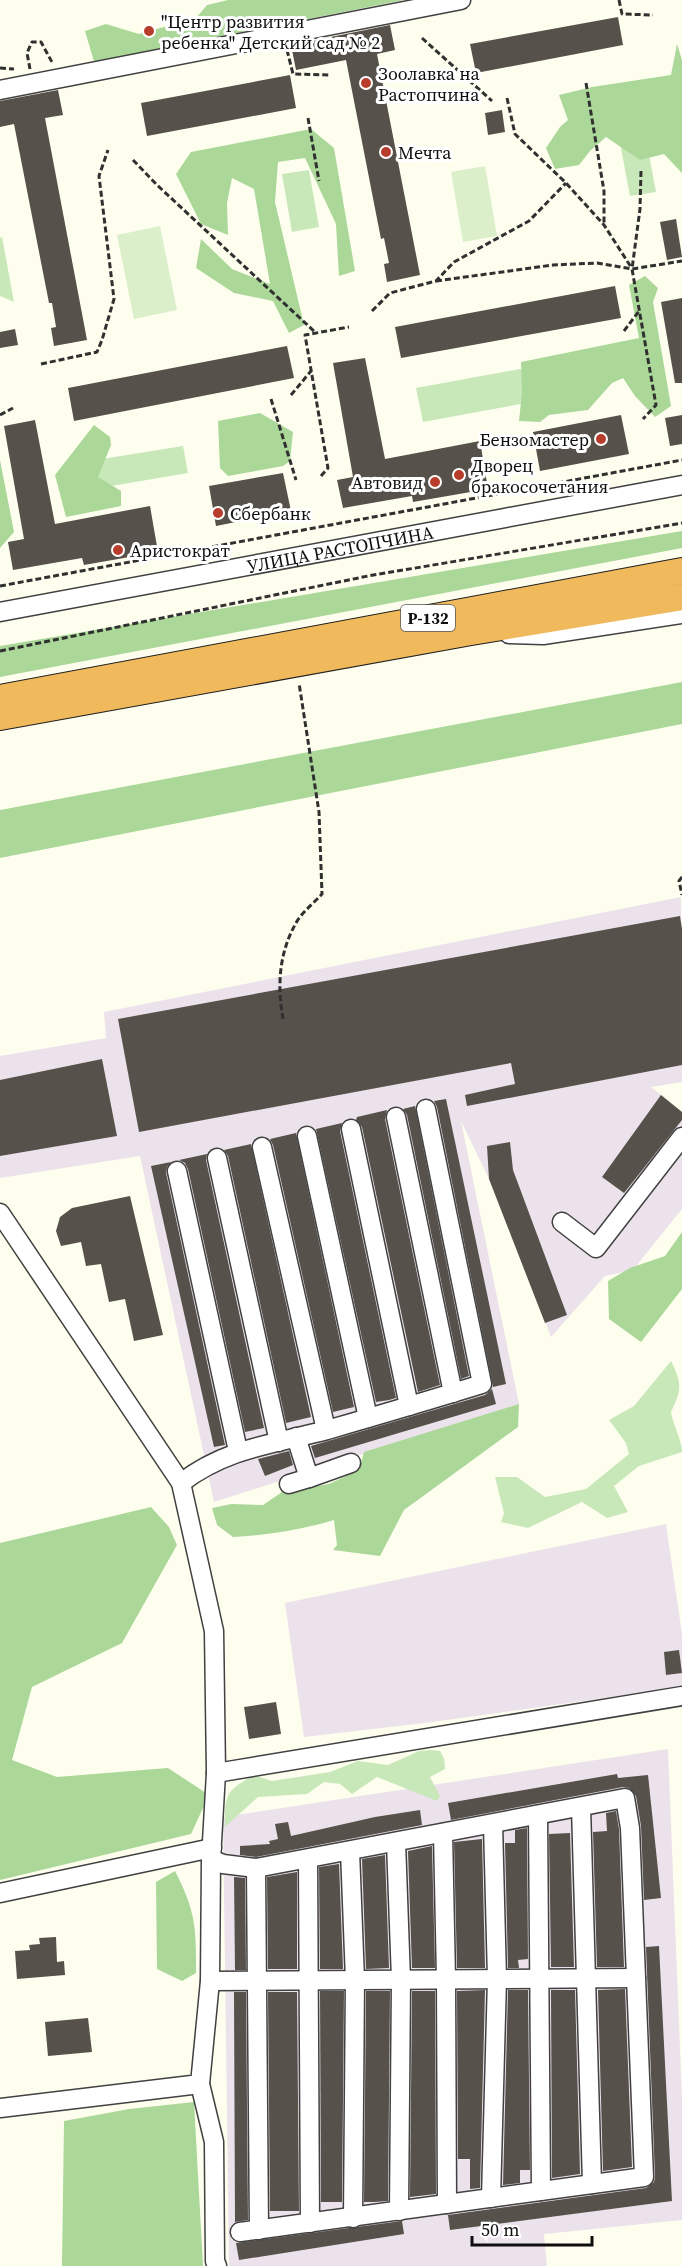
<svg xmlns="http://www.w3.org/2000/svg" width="682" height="2266" font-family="'Source Serif 4',serif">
  <rect width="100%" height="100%" fill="#fefeef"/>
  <g fill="#ece2eb">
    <polygon points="681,897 682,1082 651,1087 682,1112 682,1209 633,1270 605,1276 551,1337 489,1179 461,1121 519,1404 214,1502 140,1156 0,1178 0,1056 106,1038 104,1012"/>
    <polygon points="666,1524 682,1634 682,1687 433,1722 304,1737 285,1603"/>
    <polygon points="668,1749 682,2098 682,2220 544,2234 547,2266 229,2266 223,1817"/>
  </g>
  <g fill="#c9e8ba">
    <polygon points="642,117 656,192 630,196 616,122"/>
    <polygon points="309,170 319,227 292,232 282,174"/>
    <polygon points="2,237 14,302 0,296 0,238"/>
    <polygon points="542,365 548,399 423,422 416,388"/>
    <polygon points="183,446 188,473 82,491 77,463"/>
    <path d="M671,1361C682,1384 682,1389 671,1412C673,1425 682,1440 682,1452L639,1466L614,1486L628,1512L607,1518L582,1502L528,1528L501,1522L504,1513L495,1477H517L545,1497L586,1489L629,1454L626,1443L609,1420L634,1406Z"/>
    <path d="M432,1750L440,1751L444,1758L445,1769L430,1777L440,1796L437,1801L377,1777L352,1794L340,1784L324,1782L307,1794L258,1797L225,1827C225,1793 225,1792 254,1775L272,1781L330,1772L358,1761L388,1765L419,1751Z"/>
  </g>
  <g fill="#abd899">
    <polygon points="228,0 404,0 142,52 95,65 85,31 106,24 139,34 196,18 207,5"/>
    <polygon points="677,44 682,60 682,173 664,154 640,160 606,137 590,151 579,165 555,169 546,148 560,127 568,120 559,95 592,87 671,75"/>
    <polygon points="311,129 334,148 355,271 339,276 336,224 305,158 278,162 275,202 304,325 289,333 273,301 234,293 196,268 201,239 232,269 270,284 254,189 232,178 227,203 228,235 201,224 176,174 191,152"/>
    <polygon points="645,276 658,288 653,302 671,406 655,417 635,396 623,378 612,383 588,410 549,415 540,422 519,421 522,392 521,362 639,338 629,285"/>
    <polygon points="260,413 293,432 290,461 283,466 228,476 220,468 218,421"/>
    <polygon points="94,425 110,437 111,445 98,477 121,491 121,506 66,517 55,475"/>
    <polygon points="0,460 14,532 0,548"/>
    <polygon points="682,531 682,548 0,677 0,646"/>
    <polygon points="682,682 682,724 0,858 0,810"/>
    <polygon points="682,1232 682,1289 641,1342 609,1319 608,1281 630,1268 665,1256"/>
    <path d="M519,1404L518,1427L404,1510L380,1556L333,1550L337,1545L334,1520C301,1530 268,1535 233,1537L217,1525L212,1508L231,1504L263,1505L282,1492L329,1484L359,1470L364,1452Z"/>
    <polygon points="151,1507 169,1527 177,1545 122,1643 32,1687 12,1760 57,1777 168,1768 209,1795 191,1834 0,1880 0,1543"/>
    <path d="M175,1871C196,1912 196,1928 196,1973L182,1981L157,1969L156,1882Z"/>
    <polygon points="194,2102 203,2266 62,2266 64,2121 129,2109"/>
  </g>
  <g fill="#dcefcb">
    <polygon points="485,166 497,236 463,242 451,172"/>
    <polygon points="160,226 177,310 134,319 117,235"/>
  </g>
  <g fill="#56514a">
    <polygon points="618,17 623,45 476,73 470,44"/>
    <polygon points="390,25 395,50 377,54 420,275 387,282 384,264 389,263 384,238 381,239 346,60 296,70 291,45"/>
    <polygon points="290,75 296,108 147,136 141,103"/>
    <polygon points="58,90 63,115 45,118 87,340 54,346 51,328 56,327 52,303 49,303 14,124 0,127 0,101"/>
    <polygon points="502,110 505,132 488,135 485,113"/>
    <polygon points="676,219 682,257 667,260 660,222"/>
    <polygon points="615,286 621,318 401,358 395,327"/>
    <polygon points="682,298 682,383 675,383 661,302"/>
    <polygon points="15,329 18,345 0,348 0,332"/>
    <polygon points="287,346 294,378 74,421 68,388"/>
    <polygon points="365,358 385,459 480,441 488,489 413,502 412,496 343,508 337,480 353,477 333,363"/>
    <polygon points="621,415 629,454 540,471 533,432"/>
    <polygon points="682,415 682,444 670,446 665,418"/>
    <polygon points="35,420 55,524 150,506 158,552 84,565 82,558 13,570 8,542 24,539 4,426"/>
    <polygon points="283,473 291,511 216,526 209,486"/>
    <polygon points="680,916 682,929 682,1065 467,1106 465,1095 515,1084 511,1063 139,1132 118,1019"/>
    <polygon points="102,1059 117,1136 0,1156 0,1080"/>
    <polygon points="661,1095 682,1112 682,1120 624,1193 602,1177"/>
    <polygon points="446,1099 506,1384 493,1387 437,1107 434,1101"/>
    <polygon points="415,1106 469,1376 461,1379 407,1115 403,1109"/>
    <polygon points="387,1110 385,1119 440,1385 418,1392 362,1127 356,1120 357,1117"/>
    <polygon points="342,1123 340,1131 396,1398 389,1400 376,1402 316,1129"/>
    <polygon points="296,1133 354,1407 333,1412 273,1145 270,1139"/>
    <polygon points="510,1142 513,1170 567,1315 545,1323 489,1179 487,1146"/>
    <polygon points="251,1144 311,1417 286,1423 228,1156 224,1150"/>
    <polygon points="207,1154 206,1160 264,1428 245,1432 188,1169 185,1163 179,1160"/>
    <polygon points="171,1162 167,1167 166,1173 225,1445 214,1447 151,1166"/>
    <polygon points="130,1196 163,1335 134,1341 125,1299 109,1302 101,1264 86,1266 81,1242 61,1246 56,1231 60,1217 72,1208"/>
    <polygon points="492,1389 496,1404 315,1458 311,1446 485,1395"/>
    <polygon points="289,1451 293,1465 265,1476 258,1459"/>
    <polygon points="679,1650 682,1673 666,1675 664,1652"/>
    <polygon points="276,1702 281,1734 249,1739 244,1707"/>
    <polygon points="617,1774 618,1778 648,1775 661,1898 644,1900 641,1826 636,1796 629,1788 623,1787 451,1820 448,1803"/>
    <polygon points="420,1810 422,1825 256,1857 240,1855 240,1846 270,1844 269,1841 278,1839 275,1824 288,1822 291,1836 375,1817"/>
    <polygon points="616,1811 619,1829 624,1967 597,1967 593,1832 607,1831 606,1813"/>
    <polygon points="527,1828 528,1959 518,1960 519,1968 508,1968 505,1843 515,1843 515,1830"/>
    <polygon points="570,1833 574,1967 551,1967 549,1834"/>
    <polygon points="482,1839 485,1968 457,1968 454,1842"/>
    <polygon points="432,1846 435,1968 412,1968 408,1851"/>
    <polygon points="385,1855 389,1968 366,1969 362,1859"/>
    <polygon points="339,1864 343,1969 320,1969 319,1867"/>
    <polygon points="297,1872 297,1969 268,1969 267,1877"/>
    <polygon points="234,1877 245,1878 246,1970 235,1970"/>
    <polygon points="56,1937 57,1962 64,1961 65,1975 17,1979 15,1951 30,1950 29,1945 40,1944 39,1938"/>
    <polygon points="659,1946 672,2201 450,2230 448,2215 646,2188 654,2182 655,2177 646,1947"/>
    <polygon points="625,1989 632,2167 603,2171 598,1990"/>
    <polygon points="485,1990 480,2188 470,2189 470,2159 458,2159 457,1991"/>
    <polygon points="508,1990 528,1990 530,2170 520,2170 520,2183 503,2185"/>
    <polygon points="551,1990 575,1990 580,2174 552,2178"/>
    <polygon points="320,1991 344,1991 342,2202 321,2202"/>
    <polygon points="366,1991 390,1991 388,2201 374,2202 364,2202"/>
    <polygon points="412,1991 435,1991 436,2194 410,2197"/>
    <polygon points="234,1992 246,1992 248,2220 235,2222"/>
    <polygon points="268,1992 297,1992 299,2211 270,2211"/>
    <polygon points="88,2018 92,2052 48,2056 45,2022"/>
    <polygon points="402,2221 404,2234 239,2260 236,2243"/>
  </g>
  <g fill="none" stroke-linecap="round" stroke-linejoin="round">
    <defs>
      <g id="minor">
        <polyline points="0,90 461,0"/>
        <path id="s1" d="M0,612L682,485"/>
        <polyline points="509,634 543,635 682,614"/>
        <polyline points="396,1117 453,1393"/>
        <polyline points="351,1129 409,1406"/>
        <polyline points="307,1136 368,1418"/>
        <polyline points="262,1147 326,1430"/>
        <polyline points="217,1158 279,1442"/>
        <polyline points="177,1171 238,1451"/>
        <polyline points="0,1213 181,1483 214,1631 216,1773 211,1859 210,1981 200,2084 0,2108"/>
        <polyline points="562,1222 596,1248 682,1137"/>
        <polyline points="296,1437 309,1478 351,1463"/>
        <path d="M181,1483C226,1448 274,1444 327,1430C379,1415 430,1400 482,1384L426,1109"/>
        <polyline points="289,1484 309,1478"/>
        <polyline points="216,1773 682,1696"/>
        <polyline points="581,1807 592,2184"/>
        <polyline points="538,1815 541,2191"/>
        <polyline points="443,1833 446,1979 447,2204"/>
        <polyline points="396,1842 401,1980 399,2211"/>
        <polyline points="350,1851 355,1980 353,2218"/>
        <polyline points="211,1859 223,1864 256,1868 625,1798 630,1828 644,2177 240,2232"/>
        <polyline points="308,1859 310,2223"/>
        <polyline points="256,1868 259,2230"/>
        <polyline points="0,1893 212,1848"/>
        <polyline points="210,1981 636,1978"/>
        <polyline points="200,2084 214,2142 215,2261 217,2266"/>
        <polyline points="491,2198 497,1979 493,1824"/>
      </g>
      <g id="highway">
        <polyline points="0,698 682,571"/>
        <polyline points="0,717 471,632 682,597"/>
      </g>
    </defs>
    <use href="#minor" stroke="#414141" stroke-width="21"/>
    <use href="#highway" stroke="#1f1f1f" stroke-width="28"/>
    <g stroke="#303030" stroke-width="3" stroke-dasharray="6 3" stroke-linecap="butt">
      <polyline points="619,0 622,14 653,15"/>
      <polyline points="422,38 492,101"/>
      <polyline points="287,50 293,74 329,75"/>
      <polyline points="0,68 14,69"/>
      <polyline points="30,69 27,53 32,42 41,42 53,64"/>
      <polyline points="586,83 604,191 604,223"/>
      <polyline points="507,98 515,134 566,183 604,225 631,267"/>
      <polyline points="308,118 319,181"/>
      <polyline points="133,160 157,185 316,333"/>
      <polyline points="641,171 640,209 632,269 656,405 643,419"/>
      <polyline points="436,281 553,265 597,263 632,269 682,261"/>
      <polyline points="372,311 390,293 436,281 454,262 529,221 566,183"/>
      <polyline points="624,331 639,311"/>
      <polyline points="41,364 97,352 102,340 114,299 99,176 108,150"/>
      <polyline points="291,395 311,371"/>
      <polyline points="271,399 296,480"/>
      <polyline points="0,415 13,408"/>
      <polyline points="321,476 328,468 305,335 349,327"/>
      <polyline points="0,586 682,460"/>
      <polyline points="0,651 368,576 682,523"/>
      <polyline points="682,877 679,881 682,895"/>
      <path d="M283,1019C277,985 279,953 296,923C302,912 314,903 322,894L319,812L299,683"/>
    </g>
    <use href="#minor" stroke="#fff" stroke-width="18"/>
    <use href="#highway" stroke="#efb95c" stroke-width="26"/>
  </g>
  <g fill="#b83c2b" stroke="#fff" stroke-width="2">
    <circle cx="149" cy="31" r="6"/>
    <circle cx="366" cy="83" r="6"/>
    <circle cx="386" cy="152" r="6"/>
    <circle cx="601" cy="439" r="6"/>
    <circle cx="459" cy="475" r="6"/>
    <circle cx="435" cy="482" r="6"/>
    <circle cx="218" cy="513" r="6"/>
    <circle cx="118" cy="550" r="6"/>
  </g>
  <g text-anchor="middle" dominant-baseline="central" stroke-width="6" stroke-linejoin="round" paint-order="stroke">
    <rect fill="#fff" stroke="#565656" stroke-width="1.5" x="401" y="605" width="54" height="26" rx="4.5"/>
    <g font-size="16" font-weight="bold" fill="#0e0e0e">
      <text x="428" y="618">Р-132</text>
    </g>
    <g font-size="18" fill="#0e0e0e" stroke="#fff" text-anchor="start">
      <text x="161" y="21">"Центр развития<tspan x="161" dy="21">ребенка" Детский сад № 2</tspan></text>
      <text x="378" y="73">Зоолавка на<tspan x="378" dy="21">Растопчина</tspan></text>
      <text x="398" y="152">Мечта</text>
      <text x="589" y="439" text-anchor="end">Бензомастер</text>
      <text x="471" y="465">Дворец<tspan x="471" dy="21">бракосочетания</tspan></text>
      <text x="423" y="482" text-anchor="end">Автовид</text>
      <text x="230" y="513">Сбербанк</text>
      <text x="130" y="550">Аристократ</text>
    </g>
    <g font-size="18" fill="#0e0e0e" stroke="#fff">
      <text stroke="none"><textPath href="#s1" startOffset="346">УЛИЦА РАСТОПЧИНА</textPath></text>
    </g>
  </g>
  <path d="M472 2236v9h120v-9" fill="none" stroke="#0e0e0e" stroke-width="3"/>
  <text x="481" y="2236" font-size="18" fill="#0e0e0e" stroke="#ffffff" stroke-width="4.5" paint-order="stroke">50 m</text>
</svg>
